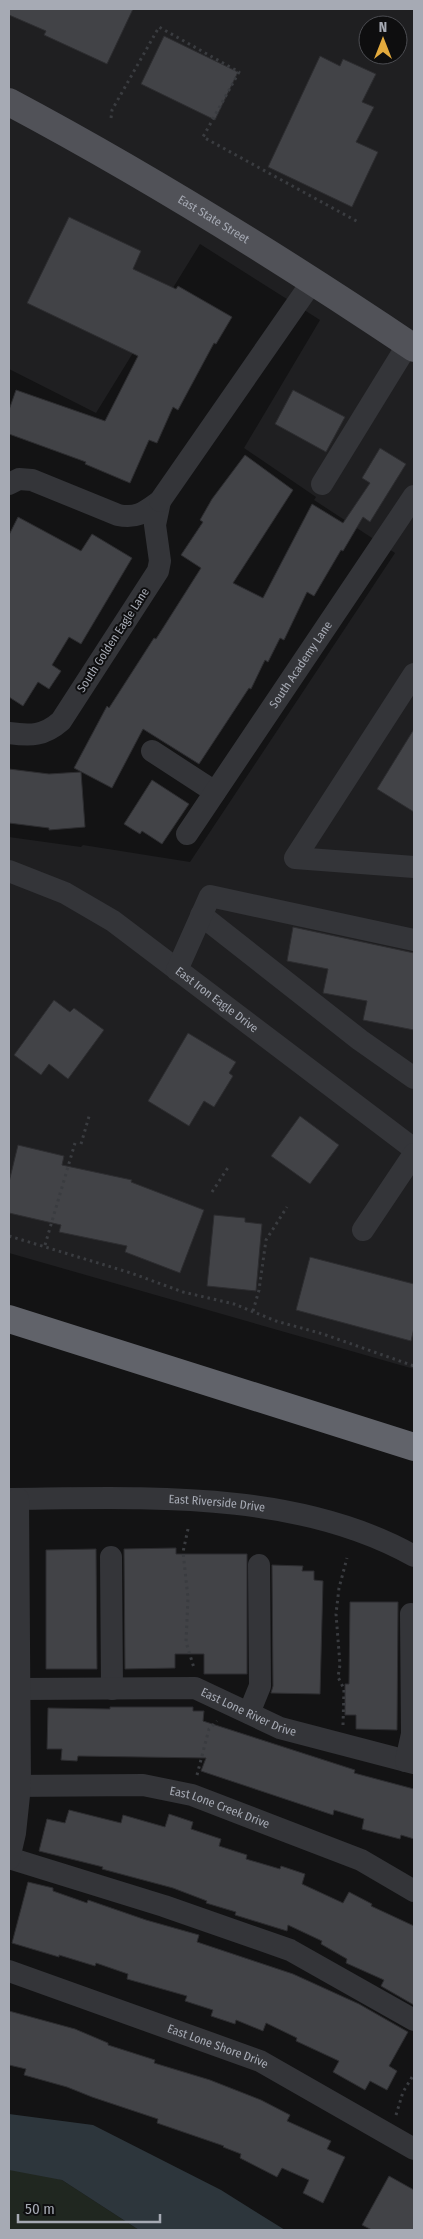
<svg xmlns="http://www.w3.org/2000/svg" width="423" height="2239" font-family="'Fira Sans Condensed',sans-serif">
  <rect width="100%" height="100%" fill="#131314"/>
  <path fill="#1f1f21" fill-rule="evenodd" d="M9,9H414V1369L9,1253V837L81,847L83,845L190,862L395,553L314,500L316,497L244,448L320,320L200,244L96,413L9,369ZM368,25H398V55H368Z"/>
  <polygon fill="#202720" points="9,2162 62,2180 139,2230 9,2230"/>
  <polygon fill="#2d363c" points="9,2114 93,2125 221,2190 285,2230 139,2230 62,2180 9,2170"/>
  <g fill="#424347" stroke="#2d2d30">
    <polygon points="9,9 133,9 107,64 44,35 46,31 9,15"/>
    <polygon points="164,36 238,72 215,120 141,84"/>
    <polygon points="320,56 340,66 343,59 376,74 362,102 374,107 356,142 378,152 352,207 268,167"/>
    <polygon points="69,217 141,251 133,269 176,289 178,286 232,317 216,344 214,343 178,410 173,407 157,443 149,440 130,483 85,464 86,462 9,434 9,410 16,390 105,421 138,356 27,303"/>
    <polygon points="293,390 345,417 326,452 275,424"/>
    <polygon points="380,448 406,464 370,522 363,517 343,551 341,550 314,596 307,592 284,640 280,638 268,662 265,660 251,689 249,688 199,764 143,729 112,788 74,768 107,706 109,708 154,638 156,639 201,568 181,555 203,522 200,520 212,499 245,455 293,490 233,583 263,598 312,504 343,523 370,483 362,478"/>
    <polygon points="18,517 81,551 92,534 132,558 81,644 69,637 52,665 61,671 49,689 38,682 23,706 9,697 9,535"/>
    <polygon points="414,729 414,812 377,789"/>
    <polygon points="9,769 49,774 81,772 85,827 49,830 49,828 9,823"/>
    <polygon points="152,780 189,804 162,844 142,831 140,834 124,824"/>
    <polygon points="293,927 414,953 414,1030 363,1020 367,1001 323,993 328,969 287,961"/>
    <polygon points="54,1000 70,1012 74,1008 104,1030 68,1079 49,1064 41,1075 14,1055"/>
    <polygon points="188,1033 236,1062 229,1073 233,1076 214,1107 204,1101 189,1126 148,1101"/>
    <polygon points="300,1116 339,1145 310,1184 271,1156"/>
    <polygon points="18,1145 64,1156 62,1165 132,1180 131,1182 204,1210 180,1273 125,1252 127,1246 59,1232 61,1225 9,1213 9,1182"/>
    <polygon points="214,1215 245,1218 245,1222 262,1224 256,1291 207,1286"/>
    <polygon points="310,1257 414,1284 414,1328 411,1341 296,1310"/>
    <polygon points="176,1548 176,1554 247,1554 247,1674 204,1674 204,1654 175,1654 175,1668 125,1669 124,1549"/>
    <polygon points="96,1549 97,1669 46,1669 46,1550"/>
    <polygon points="272,1565 303,1566 302,1571 314,1571 314,1580 323,1581 320,1694 271,1693 273,1686"/>
    <polygon points="350,1602 398,1602 397,1730 356,1729 356,1715 345,1715 345,1684 349,1684"/>
    <polygon points="110,1707 193,1707 193,1711 204,1711 203,1721 355,1770 354,1773 414,1789 414,1839 401,1835 400,1839 362,1829 364,1819 334,1810 333,1815 201,1771 206,1758 78,1756 77,1761 61,1760 62,1749 47,1749 48,1708 110,1709"/>
    <polygon points="69,1810 121,1823 123,1815 165,1827 169,1814 193,1822 191,1829 221,1839 219,1846 247,1855 246,1859 280,1869 281,1866 305,1874 302,1884 343,1903 349,1892 372,1904 371,1906 414,1926 414,2005 381,1986 384,1980 346,1963 347,1959 321,1944 322,1941 288,1925 287,1931 235,1915 236,1912 206,1903 207,1901 173,1888 102,1869 103,1867 39,1851 47,1819 65,1823"/>
    <polygon points="28,1882 53,1888 53,1891 87,1903 88,1900 146,1920 199,1935 197,1942 293,1974 359,2004 408,2032 389,2066 397,2071 387,2090 370,2081 365,2090 333,2072 339,2061 296,2041 297,2038 266,2023 263,2031 236,2020 235,2024 211,2016 213,2010 185,2001 187,1996 127,1979 128,1974 96,1963 95,1966 59,1955 59,1957 12,1943"/>
    <polygon points="9,2011 75,2029 108,2043 108,2045 155,2060 154,2063 210,2080 261,2100 290,2115 287,2121 331,2141 327,2149 345,2157 323,2203 303,2193 309,2180 282,2168 277,2177 240,2158 241,2154 223,2147 224,2146 157,2123 158,2119 92,2097 67,2087 24,2075 26,2069 9,2065"/>
    <polygon points="389,2176 414,2190 414,2230 372,2230 362,2225"/>
  </g>
  <g fill="none" stroke-linecap="round" stroke-linejoin="round">
    <g stroke="#3a3c40" stroke-width="3" stroke-dasharray="2.5 4" stroke-linecap="butt">
      <polyline points="111,118 112,110 159,27 239,72 203,137 360,223"/>
      <polyline points="81,1144 90,1113"/>
      <polyline points="212,1192 229,1166"/>
      <polyline points="9,1236 131,1273 183,1292 234,1304 276,1321 323,1334 414,1366"/>
      <polyline points="45,1245 75,1143"/>
      <polyline points="253,1311 259,1290 266,1240 287,1207"/>
      <polyline points="188,1529 183,1552 188,1598 186,1642 194,1668"/>
      <polyline points="343,1725 344,1689 338,1677 340,1665 336,1614 339,1588 347,1558"/>
      <polyline points="197,1775 209,1729 217,1721"/>
      <polyline points="396,2115 403,2092 414,2074"/>
    </g>
    <g stroke="#343539" stroke-width="22">
      <path d="M9,484L19,479L32,480L118,515C137,519 145,512 160,501L155,525L160,561L158,571L61,721C44,736 31,736 9,733"/>
      <polyline points="322,484 408,344"/>
      <polyline points="160,501 312,282"/>
      <polyline points="414,674 295,858 414,867"/>
      <polyline points="152,751 215,792"/>
      <path id="s1" d="M187,834L414,496"/>
      <path id="s2" d="M9,871L65,893L113,921L414,1149"/>
      <polyline points="201,915 360,1040 414,1078"/>
      <polyline points="177,970 210,896 414,940"/>
      <polyline points="363,1230 414,1154"/>
      <path id="s3" d="M9,1499C141,1498 295,1489 414,1556"/>
      <polyline points="111,1557 112,1689"/>
      <path id="s4" d="M20,1689L195,1688L280,1728L414,1763"/>
      <polyline points="249,1713 260,1686 259,1565"/>
      <polyline points="406,1761 412,1734 411,1614"/>
      <path id="s5" d="M9,1786L143,1785L192,1795L361,1860L414,1891"/>
      <polyline points="9,1858 164,1906 290,1950 414,2020"/>
      <polyline points="9,1859 15,1833 20,1786 18,1499"/>
      <path id="s6" d="M9,1971L260,2061L414,2149"/>
    </g>
    <path stroke="#515258" stroke-width="28" id="s7" d="M9,102C148,176 283,260 414,348"/>
    <polyline stroke="#61636a" stroke-width="28" points="9,1319 414,1447"/>
  </g>
  <g text-anchor="middle" dominant-baseline="central" stroke-width="4" stroke-linejoin="round" paint-order="stroke">
    <g font-size="12" fill="#a6aab4" stroke="#0e0e0f">
      <text stroke="none"><textPath href="#s7" startOffset="236">East State Street</textPath></text>
      <text transform="translate(113 640) rotate(-57)">South Golden Eagle Lane</text>
      <text stroke="none"><textPath href="#s1" startOffset="204">South Academy Lane</textPath></text>
      <text stroke="none"><textPath href="#s2" startOffset="246">East Iron Eagle Drive</textPath></text>
      <text stroke="none"><textPath href="#s3" startOffset="208">East Riverside Drive</textPath></text>
      <text stroke="none"><textPath href="#s4" startOffset="234">East Lone River Drive</textPath></text>
      <text stroke="none"><textPath href="#s5" startOffset="214">East Lone Creek Drive</textPath></text>
      <text stroke="none"><textPath href="#s6" startOffset="222">East Lone Shore Drive</textPath></text>
    </g>
  </g>
  <rect width="423" height="2239" fill="none" stroke="#a6aab4" stroke-width="20"/>
  <g transform="translate(383 40)"><circle r="24" fill="#0e0e0f" stroke="#4b4c51"/>
  <path d="M0-4L9 19L0 12L-9 19Z" fill="#e3aa3d"/>
  <text y="-8" font-size="14" font-weight="bold" text-anchor="middle" fill="#a6aab4">N</text>
  </g>
  <path d="M18 2214v8h142v-8" fill="none" stroke="#a6aab4" stroke-width="2.5"/>
  <text x="25" y="2214" font-size="15" fill="#a6aab4" stroke="#0e0e0f" stroke-width="4" paint-order="stroke">50 m</text>
</svg>
